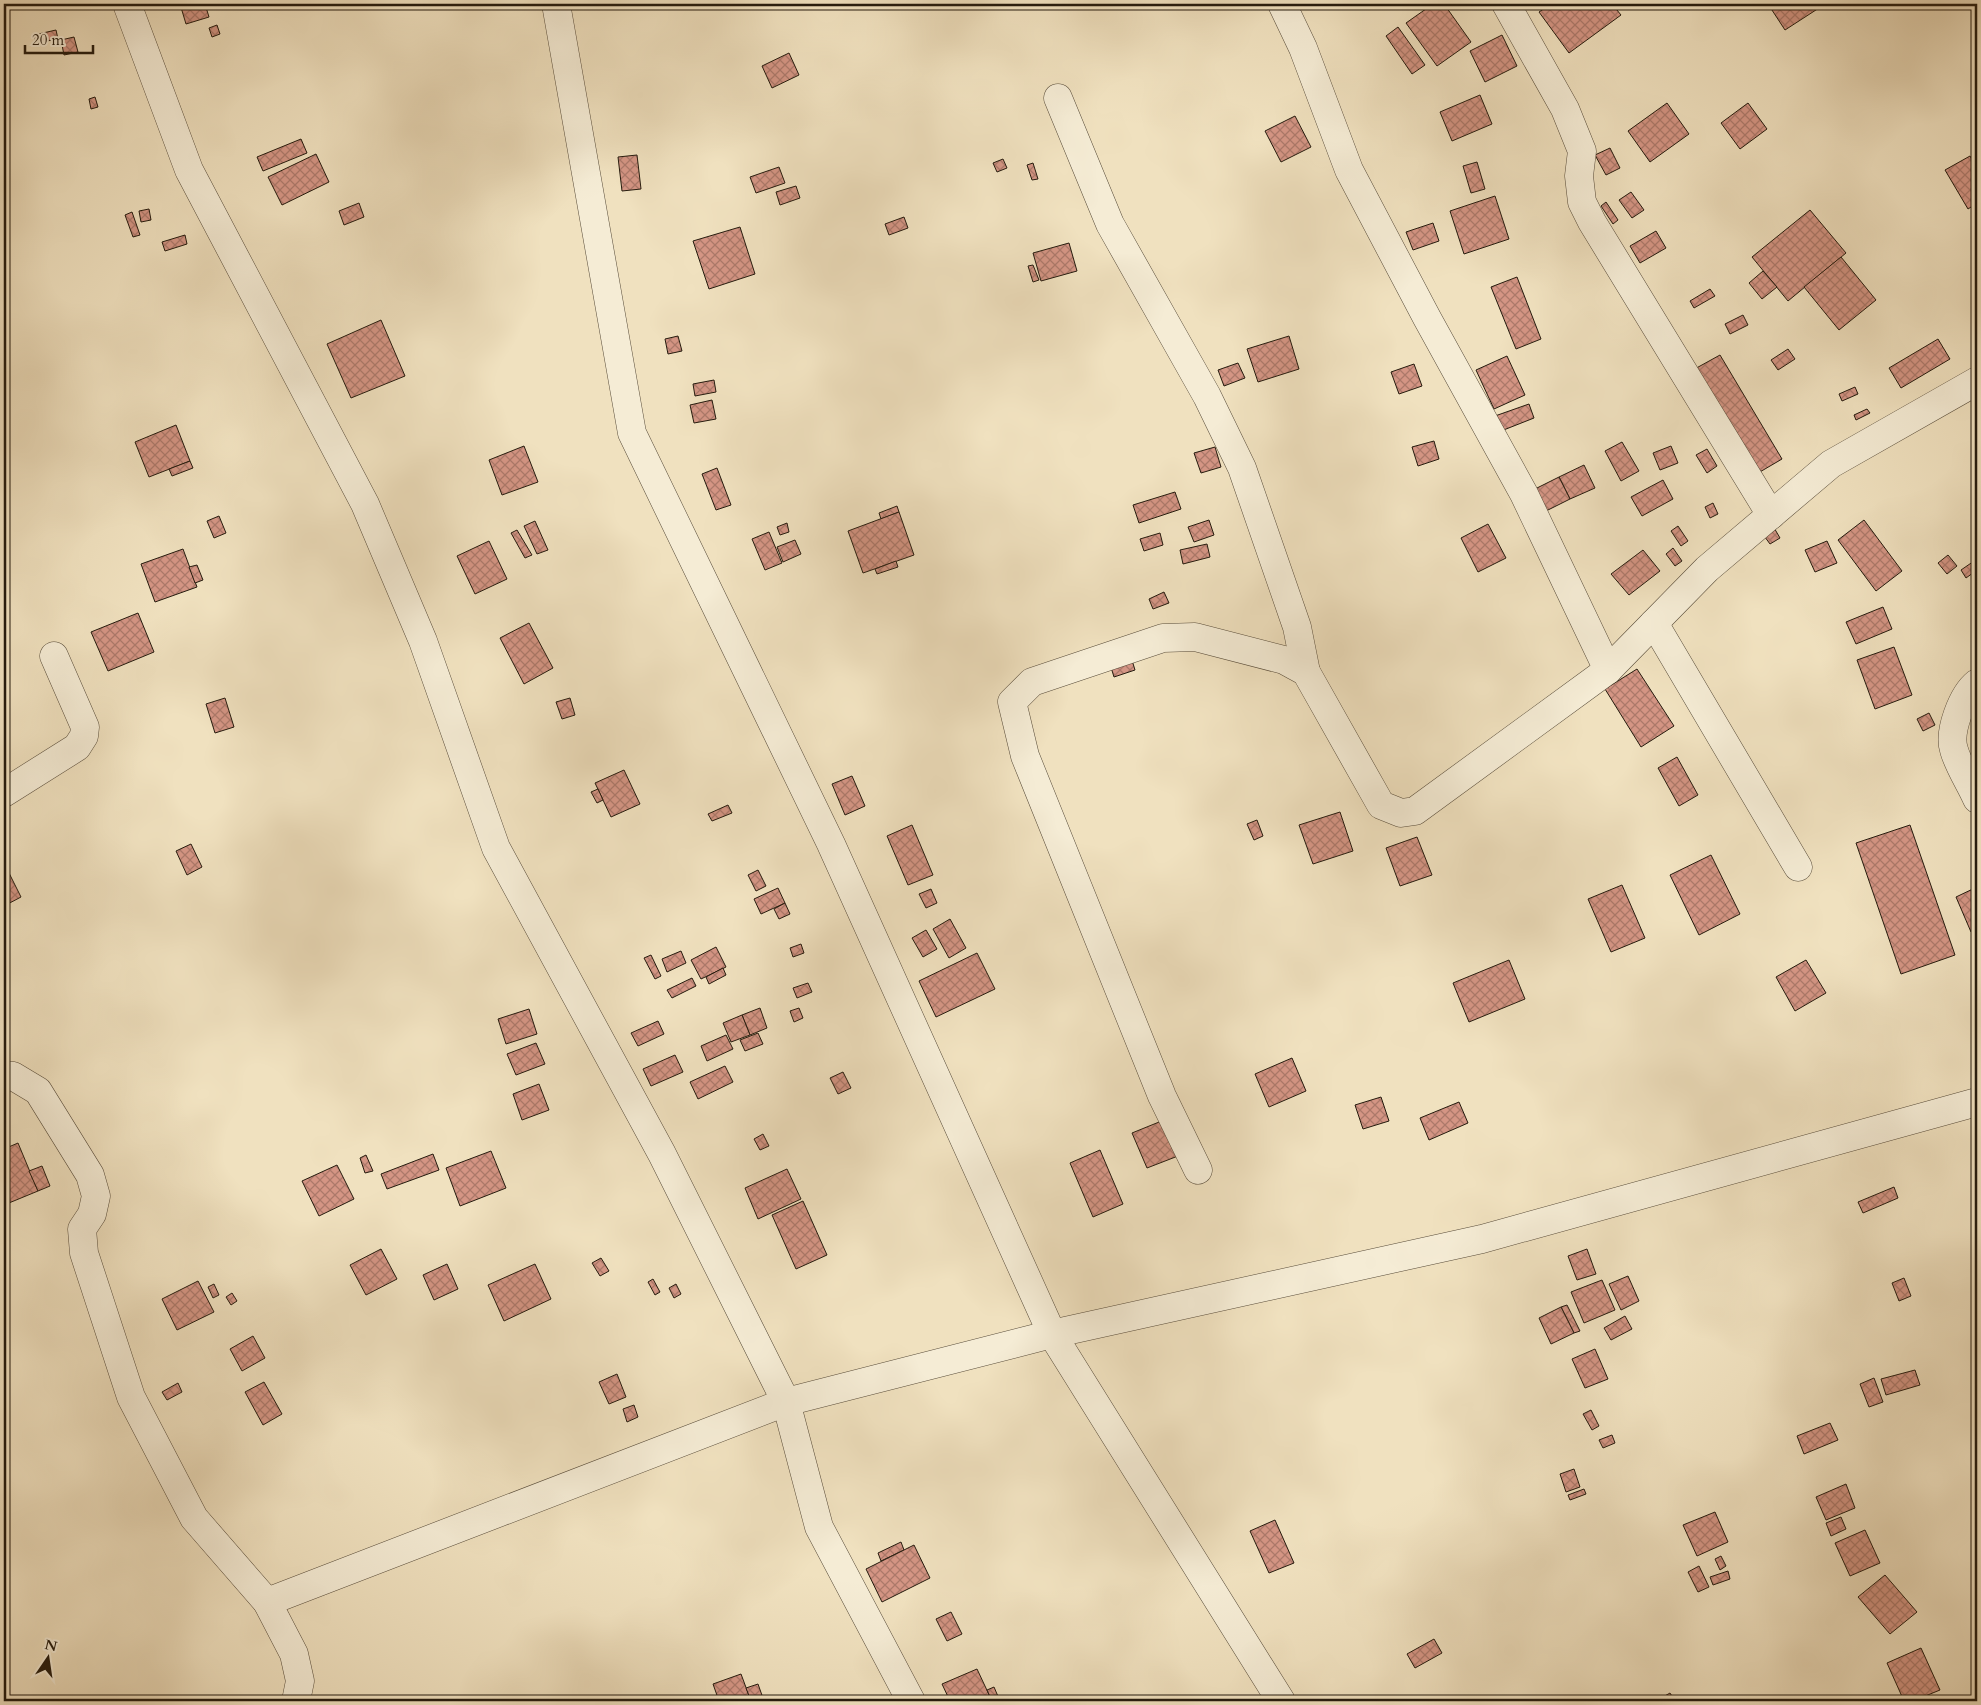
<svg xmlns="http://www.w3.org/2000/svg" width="1981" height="1705" font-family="Cardo,serif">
  <defs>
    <pattern id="building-cross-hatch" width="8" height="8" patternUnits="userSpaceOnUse" patternTransform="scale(1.25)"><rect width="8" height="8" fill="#d49584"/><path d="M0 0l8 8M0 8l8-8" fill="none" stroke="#ac796a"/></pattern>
  </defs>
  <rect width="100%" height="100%" fill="#f0e1bf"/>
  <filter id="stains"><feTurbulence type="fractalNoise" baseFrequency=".004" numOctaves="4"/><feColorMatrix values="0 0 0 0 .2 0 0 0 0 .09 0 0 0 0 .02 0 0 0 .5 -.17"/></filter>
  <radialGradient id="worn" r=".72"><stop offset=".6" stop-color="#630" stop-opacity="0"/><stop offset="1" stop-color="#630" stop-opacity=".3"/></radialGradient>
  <g fill="url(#building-cross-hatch)" stroke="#251b0e">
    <polygon points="180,4 205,4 209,17 186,24"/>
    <polygon points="1433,4 1444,4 1471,42 1437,66 1406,23"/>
    <polygon points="1551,4 1612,4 1621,15 1569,53 1539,12"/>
    <polygon points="1768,4 1817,4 1819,8 1785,30"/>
    <polygon points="217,25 220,34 212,37 209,28"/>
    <polygon points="1398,27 1425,65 1412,74 1386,36"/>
    <polygon points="56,30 58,39 36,43 34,35"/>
    <polygon points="1502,35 1517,66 1485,82 1470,51"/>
    <polygon points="74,37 78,52 64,55 61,40"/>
    <polygon points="789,53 799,75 772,88 762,66"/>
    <polygon points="1480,95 1492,124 1452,141 1440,112"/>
    <polygon points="95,97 98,107 91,109 89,99"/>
    <polygon points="1667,103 1689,134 1650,162 1628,131"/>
    <polygon points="1748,103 1767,129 1740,149 1721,123"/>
    <polygon points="1295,116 1311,147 1281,162 1265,131"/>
    <polygon points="301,139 307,153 263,171 257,157"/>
    <polygon points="1610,148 1620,168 1606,175 1595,155"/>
    <polygon points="316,154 329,182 282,205 268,177"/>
    <polygon points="637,155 641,189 622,191 618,157"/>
    <polygon points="1970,156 1977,169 1977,203 1968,209 1945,170"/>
    <polygon points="1003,159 1007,168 997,172 993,163"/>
    <polygon points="1477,162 1485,189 1471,193 1463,166"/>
    <polygon points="1033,163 1038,179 1032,180 1027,165"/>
    <polygon points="779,167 785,183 756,193 750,177"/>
    <polygon points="796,186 800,198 780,205 776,192"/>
    <polygon points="1631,192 1644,210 1632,218 1619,200"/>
    <polygon points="1495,196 1509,239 1464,254 1450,211"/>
    <polygon points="1606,202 1618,220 1613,224 1601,206"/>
    <polygon points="359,203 364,217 344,225 339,211"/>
    <polygon points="149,209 151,220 141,222 139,211"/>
    <polygon points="1810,210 1846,253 1788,301 1752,257"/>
    <polygon points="132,212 140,235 133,237 125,215"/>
    <polygon points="904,217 908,228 889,235 885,224"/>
    <polygon points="1433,223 1439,241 1413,250 1406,232"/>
    <polygon points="740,227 755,274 709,289 693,241"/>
    <polygon points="1656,231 1666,248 1640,263 1630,246"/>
    <polygon points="185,235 187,244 165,251 162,242"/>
    <polygon points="1069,243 1077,271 1041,281 1033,253"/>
    <polygon points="1841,257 1876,300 1839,330 1804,287"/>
    <polygon points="1033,265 1039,280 1033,282 1028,266"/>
    <polygon points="1763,271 1777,287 1762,299 1749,283"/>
    <polygon points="1517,277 1541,339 1516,349 1491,287"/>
    <polygon points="1710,289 1715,296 1694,308 1690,301"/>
    <polygon points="1743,315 1748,325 1730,334 1725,324"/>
    <polygon points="381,320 405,376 351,398 327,344"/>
    <polygon points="678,336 682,351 668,354 665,339"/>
    <polygon points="1289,336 1299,369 1258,382 1247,349"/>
    <polygon points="1938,339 1950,359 1901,388 1889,368"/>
    <polygon points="1788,349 1795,359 1778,370 1771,360"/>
    <polygon points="1720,355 1782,459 1753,476 1691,371"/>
    <polygon points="1507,356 1525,395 1494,409 1476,370"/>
    <polygon points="1238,363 1245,378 1224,386 1218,370"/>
    <polygon points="1414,364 1422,386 1399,394 1391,372"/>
    <polygon points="714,380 716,392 695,396 693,384"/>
    <polygon points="1855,387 1858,394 1842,401 1839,394"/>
    <polygon points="712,400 716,419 694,423 690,405"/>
    <polygon points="1529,404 1534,418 1501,431 1495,416"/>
    <polygon points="1867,409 1870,413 1856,420 1854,415"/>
    <polygon points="176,425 190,461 149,477 135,442"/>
    <polygon points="1434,441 1439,459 1418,466 1412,447"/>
    <polygon points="1622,442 1639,471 1621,481 1605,451"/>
    <polygon points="524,446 538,482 502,495 489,460"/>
    <polygon points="1671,446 1678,463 1660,470 1653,453"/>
    <polygon points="1215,447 1221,467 1201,473 1194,453"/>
    <polygon points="1707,449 1717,466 1707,473 1696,455"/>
    <polygon points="190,461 193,468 172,476 169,469"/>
    <polygon points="1584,465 1595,488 1570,499 1559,477"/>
    <polygon points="717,468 731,505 716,510 702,474"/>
    <polygon points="1559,477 1570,499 1546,511 1535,489"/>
    <polygon points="1663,480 1673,499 1642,516 1631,497"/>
    <polygon points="1175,492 1181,509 1139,523 1133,505"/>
    <polygon points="1713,503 1718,514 1710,518 1705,507"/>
    <polygon points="897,506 899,512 881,519 879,513"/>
    <polygon points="899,512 914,555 863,573 848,531"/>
    <polygon points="219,516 226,533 214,538 207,521"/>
    <polygon points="1209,520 1214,535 1194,542 1188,527"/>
    <polygon points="1864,520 1902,571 1876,591 1838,540"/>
    <polygon points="535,521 548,550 537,554 524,526"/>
    <polygon points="787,523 789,532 780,535 777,527"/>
    <polygon points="1488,524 1506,558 1478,572 1461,538"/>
    <polygon points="1678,526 1688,541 1681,546 1671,531"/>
    <polygon points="1773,526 1780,538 1770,544 1762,533"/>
    <polygon points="517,530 532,555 525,558 511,533"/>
    <polygon points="769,532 782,563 765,570 752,539"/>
    <polygon points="1160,533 1163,545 1144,551 1140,539"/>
    <polygon points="795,540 801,554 783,562 777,547"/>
    <polygon points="489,541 507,579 475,594 457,556"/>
    <polygon points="1827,541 1837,563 1815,572 1805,550"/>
    <polygon points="1207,544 1210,557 1183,564 1180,550"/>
    <polygon points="1673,548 1682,561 1675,566 1666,554"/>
    <polygon points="183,549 197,587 155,602 141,564"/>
    <polygon points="1643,550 1660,571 1629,595 1611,574"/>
    <polygon points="1948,555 1957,566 1947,574 1938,563"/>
    <polygon points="1977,559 1977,570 1966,578 1961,570"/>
    <polygon points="896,561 898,567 877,574 875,569"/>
    <polygon points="197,565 203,580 195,583 189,567"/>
    <polygon points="1164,592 1169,603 1153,609 1149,599"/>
    <polygon points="1883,607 1892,629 1856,644 1846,622"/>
    <polygon points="138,613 154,652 108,671 91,632"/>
    <polygon points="529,623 553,668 524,684 500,638"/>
    <polygon points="1894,647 1912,695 1875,709 1857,660"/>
    <polygon points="1131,657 1135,670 1114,677 1110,664"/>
    <polygon points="1637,669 1674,726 1641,747 1605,689"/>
    <polygon points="225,698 234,727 215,733 206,704"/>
    <polygon points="570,698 575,715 562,719 556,702"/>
    <polygon points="1929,713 1935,725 1923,731 1917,719"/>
    <polygon points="1677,757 1698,795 1679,806 1658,768"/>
    <polygon points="624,770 640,804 611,817 595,783"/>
    <polygon points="852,776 865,806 845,815 832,784"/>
    <polygon points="598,789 603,800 597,803 591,792"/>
    <polygon points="728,805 732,813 712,821 708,814"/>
    <polygon points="1340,812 1353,851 1313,864 1299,825"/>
    <polygon points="1257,820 1263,836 1254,840 1247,824"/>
    <polygon points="912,825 933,875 908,885 887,836"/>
    <polygon points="1910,825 1955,955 1901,974 1856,843"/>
    <polygon points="1417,837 1432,875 1400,886 1386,848"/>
    <polygon points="191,844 202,867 187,875 176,851"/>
    <polygon points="1711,855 1740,914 1699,935 1670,875"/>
    <polygon points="4,863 21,897 4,906"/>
    <polygon points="758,870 766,886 756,891 748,875"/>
    <polygon points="1622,885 1645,938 1611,952 1588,899"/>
    <polygon points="1977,887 1977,929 1971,932 1956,897"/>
    <polygon points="778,888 785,903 761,914 754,899"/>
    <polygon points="931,889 937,903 926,908 919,894"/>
    <polygon points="785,903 790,914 779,919 774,909"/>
    <polygon points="950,919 966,948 949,958 933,929"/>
    <polygon points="926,930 937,949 923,957 912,938"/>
    <polygon points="801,944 804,953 793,957 790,948"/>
    <polygon points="716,947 726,967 701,979 691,960"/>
    <polygon points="681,951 686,963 667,972 662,959"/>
    <polygon points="977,953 995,989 936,1017 919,981"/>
    <polygon points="651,955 661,976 655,979 644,958"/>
    <polygon points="1509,960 1525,999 1469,1022 1453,983"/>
    <polygon points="1806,960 1826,993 1795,1011 1776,977"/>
    <polygon points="723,968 726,975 709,984 706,977"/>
    <polygon points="692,978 696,986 672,998 667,990"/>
    <polygon points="808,983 812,992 797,998 793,988"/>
    <polygon points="760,1008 767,1028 750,1035 742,1015"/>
    <polygon points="799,1008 803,1018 794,1022 790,1011"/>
    <polygon points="529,1009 537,1034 506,1044 498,1019"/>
    <polygon points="742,1015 750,1035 731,1042 723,1023"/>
    <polygon points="658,1021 664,1034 638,1046 631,1033"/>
    <polygon points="758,1033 763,1044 745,1051 740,1040"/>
    <polygon points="726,1035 733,1049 707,1061 701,1046"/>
    <polygon points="536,1043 545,1064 516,1075 507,1054"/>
    <polygon points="675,1055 683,1072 651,1086 643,1069"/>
    <polygon points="1292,1058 1306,1091 1269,1107 1255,1074"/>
    <polygon points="725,1066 733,1082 698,1099 690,1082"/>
    <polygon points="843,1072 851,1088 838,1094 830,1078"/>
    <polygon points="539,1084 549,1110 522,1120 513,1094"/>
    <polygon points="1381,1097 1389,1121 1363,1129 1355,1105"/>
    <polygon points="1459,1102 1468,1123 1429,1140 1420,1118"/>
    <polygon points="1164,1120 1178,1156 1147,1168 1132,1133"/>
    <polygon points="763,1134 769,1146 760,1150 754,1139"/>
    <polygon points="18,1143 38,1191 4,1205 4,1149"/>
    <polygon points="1100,1150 1123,1204 1093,1217 1070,1163"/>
    <polygon points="491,1151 506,1188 460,1206 446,1168"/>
    <polygon points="433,1154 439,1170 387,1189 381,1174"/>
    <polygon points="366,1155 373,1171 365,1173 360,1158"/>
    <polygon points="337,1165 354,1199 319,1216 302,1181"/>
    <polygon points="42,1166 50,1186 38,1191 29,1171"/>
    <polygon points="787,1169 801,1199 758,1219 745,1188"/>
    <polygon points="1894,1187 1898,1198 1863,1213 1858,1202"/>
    <polygon points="803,1201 827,1255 796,1269 772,1215"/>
    <polygon points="381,1249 397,1279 366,1295 350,1265"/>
    <polygon points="1587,1249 1596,1274 1577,1280 1568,1256"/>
    <polygon points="601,1258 609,1271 600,1276 592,1263"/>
    <polygon points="447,1264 458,1289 434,1300 423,1275"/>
    <polygon points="535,1264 551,1299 504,1321 488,1285"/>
    <polygon points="1628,1276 1639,1301 1621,1310 1609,1284"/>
    <polygon points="1904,1278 1911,1296 1899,1301 1892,1283"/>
    <polygon points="653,1279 660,1292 655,1295 648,1282"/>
    <polygon points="1602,1280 1615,1310 1584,1323 1571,1292"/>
    <polygon points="198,1281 214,1312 177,1330 162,1299"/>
    <polygon points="214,1284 219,1295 213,1298 208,1287"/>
    <polygon points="676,1284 681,1294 674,1298 669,1288"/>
    <polygon points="232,1293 237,1301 231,1305 226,1297"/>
    <polygon points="1567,1305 1580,1331 1574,1333 1561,1307"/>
    <polygon points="1561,1307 1574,1333 1551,1344 1539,1318"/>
    <polygon points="1625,1316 1632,1329 1611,1340 1604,1328"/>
    <polygon points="253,1336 265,1358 242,1371 230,1349"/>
    <polygon points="1595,1349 1608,1379 1585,1388 1572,1359"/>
    <polygon points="1915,1370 1920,1385 1886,1395 1881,1379"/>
    <polygon points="617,1374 626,1397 609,1404 599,1382"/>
    <polygon points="1874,1378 1883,1402 1869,1407 1860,1384"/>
    <polygon points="264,1382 282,1414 263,1425 245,1392"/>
    <polygon points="178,1383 182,1392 167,1400 162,1392"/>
    <polygon points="634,1405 638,1417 627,1422 623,1409"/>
    <polygon points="1591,1410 1599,1426 1592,1430 1583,1414"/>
    <polygon points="1830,1423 1838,1440 1804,1454 1797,1436"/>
    <polygon points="1612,1435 1615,1443 1603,1448 1599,1440"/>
    <polygon points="1574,1469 1580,1487 1566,1492 1560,1474"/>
    <polygon points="1846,1484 1855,1508 1826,1520 1816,1497"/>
    <polygon points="1584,1489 1586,1494 1570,1500 1568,1495"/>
    <polygon points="1715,1512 1728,1542 1697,1556 1683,1525"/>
    <polygon points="1841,1517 1846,1529 1831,1536 1826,1523"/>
    <polygon points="1275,1520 1294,1563 1269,1573 1250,1531"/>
    <polygon points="1865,1530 1880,1563 1850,1576 1835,1543"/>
    <polygon points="901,1542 904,1550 881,1561 878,1553"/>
    <polygon points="914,1545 930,1578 882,1602 866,1569"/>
    <polygon points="1721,1556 1726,1566 1720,1570 1715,1559"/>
    <polygon points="1699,1566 1709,1587 1698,1592 1688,1572"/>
    <polygon points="1728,1571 1730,1579 1713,1585 1710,1577"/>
    <polygon points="1885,1575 1917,1612 1890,1634 1858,1597"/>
    <polygon points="951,1612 962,1634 947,1641 936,1619"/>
    <polygon points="1434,1639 1442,1653 1415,1668 1407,1654"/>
    <polygon points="1921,1648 1940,1690 1913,1701 1904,1701 1887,1663"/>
    <polygon points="977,1669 992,1701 950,1701 942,1684"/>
    <polygon points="741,1674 751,1701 719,1701 713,1684"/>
    <polygon points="758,1684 764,1701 751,1701 746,1688"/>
    <polygon points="994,1687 1000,1701 992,1701 987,1690"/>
    <polygon points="1670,1693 1675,1701 1656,1701"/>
  </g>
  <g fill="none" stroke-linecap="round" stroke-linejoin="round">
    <defs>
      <g id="minor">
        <polyline points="127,4 189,170 365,504 423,641 496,848 662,1154 786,1402 819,1527 911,1701"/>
        <polyline points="556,4 632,433 831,844 1052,1334 1281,1701"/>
        <polyline points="1282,4 1303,48 1349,170 1427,318 1524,494 1608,670"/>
        <polyline points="1506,4 1565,109 1582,151 1579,176 1582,202 1592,222 1771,515"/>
        <polyline points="1058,98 1110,224 1207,396 1242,468 1297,627 1306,672"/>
        <polyline points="1654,623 1798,867"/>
        <path d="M1977,683C1962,695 1948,732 1954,750C1959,767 1970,783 1977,799"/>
        <polyline points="4,793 77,747 84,736 85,727 54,656"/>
        <polyline points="4,1075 13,1076 38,1091 90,1175 96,1196 92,1214 82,1229 84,1253 131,1397 194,1518 267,1602 294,1654 300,1681 296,1701"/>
        <polyline points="1198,1170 1162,1096 1025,756 1012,702 1032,682 1163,638 1195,637 1284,660 1306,672 1381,805 1401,813 1415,811 1608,670 1707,569 1831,464 1977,381"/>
        <polyline points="267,1602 786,1402 1052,1334 1482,1239 1977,1102"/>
      </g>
    </defs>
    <use href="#minor" stroke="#584c3a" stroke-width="29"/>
    <use href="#minor" stroke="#f5ecd5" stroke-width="28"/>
  </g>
  <rect width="1981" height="1705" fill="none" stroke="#f0e1bf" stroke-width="20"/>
  <rect x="5" y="5" width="1971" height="1695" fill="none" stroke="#251b0e" stroke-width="2.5"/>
  <rect x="10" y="10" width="1961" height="1685" fill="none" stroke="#251b0e"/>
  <g transform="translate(48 1658) rotate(13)" stroke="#f5ecd5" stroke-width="4" paint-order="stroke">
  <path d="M0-4L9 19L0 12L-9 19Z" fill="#251b0e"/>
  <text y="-8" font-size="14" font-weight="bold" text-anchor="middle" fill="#251b0e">N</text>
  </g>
  <path d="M25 45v8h68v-8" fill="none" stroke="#251b0e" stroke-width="2.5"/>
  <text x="32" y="45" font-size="15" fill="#251b0e" stroke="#f5ecd5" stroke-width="4" paint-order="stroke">20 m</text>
  <rect width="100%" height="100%" filter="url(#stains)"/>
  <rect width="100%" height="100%" fill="url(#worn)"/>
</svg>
